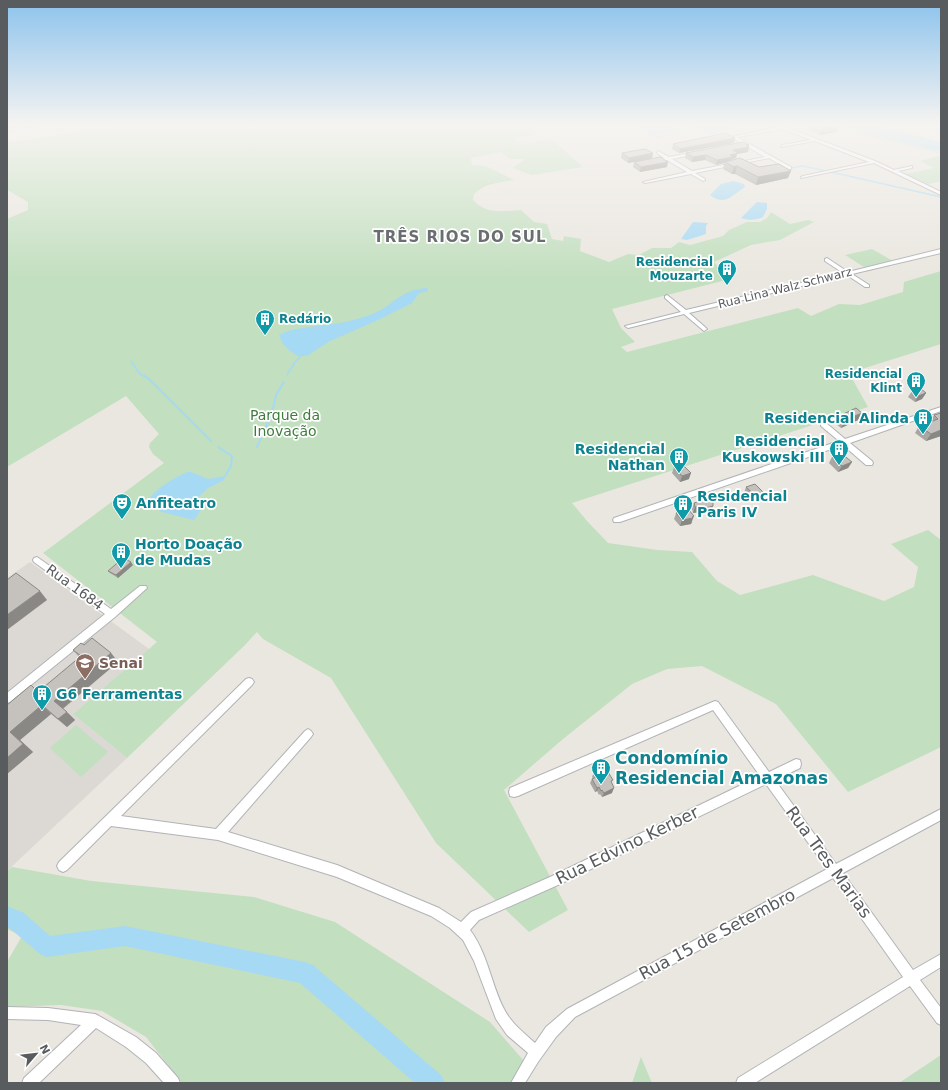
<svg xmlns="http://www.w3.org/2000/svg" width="948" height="1090" font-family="'DejaVu Sans',sans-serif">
  <rect width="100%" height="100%" fill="#eae7e0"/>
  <polygon fill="#dcd9d5" points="30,562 149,649 73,714 127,758 7,871 7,578"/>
  <g fill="#c2dfbf">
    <path d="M120,125H533V134L514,139L522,144L551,139L583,167L532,175L513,168L525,159H510L501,152L471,158L472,165L486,166L514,180C500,183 485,183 474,194L473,200C486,215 504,211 521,210L534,222L547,224L552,239L563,241L564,236L581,239L580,251L609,262L628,254L639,255L652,248H671L679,242L690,245L723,236L729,230L747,222H760L767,218L771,212L790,224L808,220L814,222L780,240L751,245L714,262L730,279L612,309L621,328L635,342L621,347L627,352L798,308L811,316L839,304L860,305L903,292L904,282L941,271V344L849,373L868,407L572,503L587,521L608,543L657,550L692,552L717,581L740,595L813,575L884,601L914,587L918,567L891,544L928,530L941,540V747L848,792L776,704L702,666L667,669L632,684L563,739L504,790L568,910L529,932L436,843L331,678L263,639L257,632L245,645L127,758L73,714L157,642L43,553L164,463L153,454L149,447L150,443L159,434L126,396L7,467V219L28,210V202L7,190V142L21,141Z"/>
    <polygon points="823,125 832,125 941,153 941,154"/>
    <polygon points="939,156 941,157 941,181 928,184 906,174 934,168 920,161"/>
    <polygon points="872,249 893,261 864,267 845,255"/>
    <polygon points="76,725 108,752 81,777 50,748"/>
    <polygon points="12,867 91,881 254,897 335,922 490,1022 524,1061 511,1083 182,1083 146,1037 102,1011 61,1005 7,1007 7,962 22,936 7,929 7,871"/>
    <polygon points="941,1055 941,1083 899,1083"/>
    <polygon points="641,1057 652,1083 632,1083"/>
  </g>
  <g fill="#a6d9f4">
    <polygon points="636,125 667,125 678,130 653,136"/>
    <polygon points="704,125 728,125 732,127 713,133 693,128"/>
    <polygon points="833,125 875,125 941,142 941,152"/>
    <path d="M733,181L744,184L745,187C732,195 725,207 710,195L721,184Z"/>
    <path d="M757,202L767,203V209L763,217C756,220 749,221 741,218Z"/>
    <polygon points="693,222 708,223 706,226 706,234 687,240 681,239"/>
    <path d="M427,288L428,291L419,293L412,303L378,320L328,342L307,356H298L290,351L283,344L279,335C291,328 304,328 317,326C335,324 355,321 372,314C395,305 399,290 427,288Z"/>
    <path d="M187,472H191L208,479L225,476L224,480L208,488L198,497L199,505L201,510L194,520L162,512L147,503C152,490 174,478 187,472Z"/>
  </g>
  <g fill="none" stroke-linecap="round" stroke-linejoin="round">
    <g stroke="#a6d9f4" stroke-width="1.5">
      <polyline points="655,138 691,129 720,135"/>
      <polyline points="791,168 803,166 826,171"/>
      <polyline points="831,172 941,197"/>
      <polyline points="131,361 140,374 146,377"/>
      <polyline points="287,375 295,362 301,356"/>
    </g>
    <g stroke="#a6d9f4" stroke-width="2">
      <polyline points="144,376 149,379 211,441"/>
      <polyline points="218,447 232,456 231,466 225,476"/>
      <polyline points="257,447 272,413 276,395 284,382"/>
    </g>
    <polygon fill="#a6d9f4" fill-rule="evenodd" points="7,906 24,913 50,936 125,926 305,962 313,965 441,1075 445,1083 415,1083 300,983 125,946 47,957 40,954 7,926"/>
    <defs>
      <g id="minor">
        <polygon points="24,125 33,125 7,131 7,129"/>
        <polygon points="774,125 780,125 875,161 894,170 912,166 912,168 898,171 941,192 941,195 874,163 801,178 801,177 803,176 869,162 815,141 781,147 782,145 811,140 783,129 737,137 791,167 791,169 787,169 769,158 695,173 705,179 705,180 703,181 691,174 645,183 643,182 687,172 667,160 653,162 653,160 664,158 657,153 658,151 669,157 696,152 696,154 672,159 692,171 765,157 731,137 779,127"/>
        <polygon points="941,249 941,253 852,274 869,285 869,287 865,287 847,275 689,313 706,328 707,329 704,331 684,314 628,328 625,326 681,312 665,298 665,296 667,295 686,310 843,273 825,261 825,259 827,258 848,272"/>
        <polygon points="941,407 941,411 850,443 872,461 873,463 872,465 866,465 843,445 620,522 614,522 613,520 614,518 839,441 821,426 821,422 825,422 845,439"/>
        <polygon points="37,557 111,609 140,586 146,586 147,588 115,617 10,702 7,703 7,693 105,614 34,562 33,560 34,558"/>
        <path d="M249,678L252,679L254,682L252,685L121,816L216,829L305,731L308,729L311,731L313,734L311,737L228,832L337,865L439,908L461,922L471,912L550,877L760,776L713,710L518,796L514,797L510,796L509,792L510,788L715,701L718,702L769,772L796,759L800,760L801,764L800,768L775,780L836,864L941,809V820L843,873L913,970L941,954V967L920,980L941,1008V1025L937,1023L910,986L755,1083H736L738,1078L903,977L833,878L575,1017L556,1037L538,1062L525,1083H511L528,1053L507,1035L496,1019L474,961L463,940L450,928L431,916L337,877L218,840L111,826L67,870L63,872L59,870L57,866L59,862L246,679ZM766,784L827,869L567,1009L546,1027L535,1043C524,1033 511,1023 504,1009C491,984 488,954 470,930L479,920L558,885Z"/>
        <polygon points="7,1007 48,1008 95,1014 99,1016 136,1037 156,1053 178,1078 180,1083 164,1083 146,1063 126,1047 96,1028 39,1083 22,1083 24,1078 81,1025 48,1020 7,1019"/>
      </g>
    </defs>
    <use href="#minor" stroke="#b1b3b7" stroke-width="2"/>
    <use href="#minor" fill="#fff" fill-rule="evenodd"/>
  </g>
  <g fill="#a9a7a3">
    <polygon points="810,125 839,125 836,132 820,135 808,129"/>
    <polygon points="735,138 734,143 679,153 672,149 673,144"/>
    <polygon points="749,145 748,146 749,147 748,152 737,154 736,158 732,159 732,160 759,167 788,178 756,185 735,174 732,174 723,169 724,163 716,165 705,160 692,162 685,158 686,153"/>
    <polygon points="622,153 653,153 652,158 667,167 640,172 633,167 634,162 628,163 621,158"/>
    <polygon points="912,391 926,393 922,399 915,402 908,397"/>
    <polygon points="941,413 941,436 926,441 915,433 919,426 930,422 934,415"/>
    <polygon points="839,416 858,420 841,428 835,423"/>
    <polygon points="832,457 852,462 848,468 838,472 829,463"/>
    <polygon points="674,467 689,479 680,482 672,473"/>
    <polygon points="746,487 762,499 753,502 744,493"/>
    <polygon points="709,498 711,512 703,514 700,512 693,513 692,509 694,503"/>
    <polygon points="677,511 692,522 691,524 680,526 674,519"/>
    <polygon points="133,565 118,578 110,573 108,571"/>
    <polygon points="84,645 111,653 118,662 63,709 75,720 67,727 51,714 20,740 33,752 7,774 7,705 38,692 80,658 73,650"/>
    <polygon points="594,772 604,773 612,783 612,793 602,797 600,794 599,795 597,791 595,792 590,783 592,779 593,778 592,777"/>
  </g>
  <g fill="#8a8884">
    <polygon points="836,125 839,125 836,132 820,135 823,128"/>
    <polygon points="735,138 734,143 679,153 680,149"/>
    <polygon points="746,145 749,145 748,147 749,147 748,152 737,154 736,158 732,159 732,162 725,162 724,163 716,165 717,160 733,150"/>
    <polygon points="653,153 652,158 628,163 629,158"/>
    <polygon points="706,155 705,160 692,162 693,157"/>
    <polygon points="668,162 667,167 640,172 641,167"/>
    <polygon points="737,166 735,174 732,174 734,167"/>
    <polygon points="791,171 788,178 756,185 758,177"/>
    <polygon points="926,393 922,399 915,402 918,396"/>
    <polygon points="862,413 858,420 841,428 845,420"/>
    <polygon points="941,430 941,436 926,441 931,434"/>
    <polygon points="852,462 848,468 838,472 842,466"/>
    <polygon points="691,473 689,479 680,482 682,476"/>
    <polygon points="764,493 762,499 753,502 756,496"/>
    <polygon points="702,506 700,512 693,513 695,507"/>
    <polygon points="713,506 711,512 703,514 706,508"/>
    <polygon points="694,516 691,524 680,526 682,520"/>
    <polygon points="131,562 133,565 118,578 116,575"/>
    <polygon points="40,591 47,600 7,630 7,615"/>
    <polygon points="111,653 118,662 62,709 54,701"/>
    <polygon points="42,705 51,714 20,740 33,752 7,774 7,758 10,732"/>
    <polygon points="67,712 75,720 67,727 58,719"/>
    <polygon points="599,787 597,791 595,792 597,788"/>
    <polygon points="614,788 612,793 602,797 604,793"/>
  </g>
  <g fill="#c5c2bd" stroke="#8a8884">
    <polygon points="818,125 836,125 823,128"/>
    <polygon points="726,133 735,138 680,149 673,144"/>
    <polygon points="743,142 749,145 746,145 749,147 733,150 738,153 730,155 733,157 717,160 706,155 693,157 686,153"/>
    <polygon points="645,149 653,153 629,158 622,153"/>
    <polygon points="660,157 668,162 641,167 634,162"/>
    <polygon points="740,158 759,167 779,164 791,171 758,177 737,166 734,167 725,162"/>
    <polygon points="920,388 926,393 918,396 912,391"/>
    <polygon points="856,408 862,413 845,420 839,416"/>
    <polygon points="941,413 941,430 931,434 919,426 938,419 934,415"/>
    <polygon points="842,454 852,462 842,466 832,457"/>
    <polygon points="682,464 691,473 682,476 674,467"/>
    <polygon points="755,484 764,493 756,496 746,487"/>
    <polygon points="709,498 713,502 713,506 706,508 702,506 695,507 694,503"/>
    <polygon points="684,508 688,509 694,516 692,517 693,518 682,520 676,513 678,512 677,511"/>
    <polygon points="123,558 131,562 116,575 108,571"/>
    <polygon points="16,573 40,591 7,615 7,580"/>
    <polygon points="92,638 111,653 54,701 67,712 58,719 42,705 10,732 23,744 7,758 7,705 31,685 38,692 81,656 73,650 81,643 84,645"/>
    <polygon points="601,769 604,773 608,772 613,780 611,781 614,788 604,793 602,790 601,791 599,787 597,788 592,779 596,777 594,772"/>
  </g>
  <linearGradient id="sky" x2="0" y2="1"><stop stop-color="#8dc3ed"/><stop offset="0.45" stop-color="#f6f4f1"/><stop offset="1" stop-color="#f6f4f1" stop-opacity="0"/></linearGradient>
  <rect width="948" height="278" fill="url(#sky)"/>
  <defs>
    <symbol id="building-pin" viewBox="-11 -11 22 30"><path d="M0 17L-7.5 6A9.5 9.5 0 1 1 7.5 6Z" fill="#0f9aa8" stroke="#fff"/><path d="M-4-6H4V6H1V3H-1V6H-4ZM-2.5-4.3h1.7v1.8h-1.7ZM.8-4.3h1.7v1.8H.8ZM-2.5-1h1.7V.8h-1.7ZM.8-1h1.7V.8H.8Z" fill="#fff"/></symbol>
    <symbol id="theatre-pin" viewBox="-11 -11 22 30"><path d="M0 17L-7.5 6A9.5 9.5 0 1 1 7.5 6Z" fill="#0f9aa8" stroke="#fff"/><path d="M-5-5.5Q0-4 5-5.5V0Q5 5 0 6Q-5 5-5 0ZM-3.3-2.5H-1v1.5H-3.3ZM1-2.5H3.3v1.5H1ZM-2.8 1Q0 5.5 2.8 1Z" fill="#fff"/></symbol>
    <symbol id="school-pin" viewBox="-11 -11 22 30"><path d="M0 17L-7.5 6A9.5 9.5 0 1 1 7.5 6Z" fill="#8d6e63" stroke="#fff"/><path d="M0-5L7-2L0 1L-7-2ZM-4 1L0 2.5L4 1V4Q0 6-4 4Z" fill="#fff"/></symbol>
  </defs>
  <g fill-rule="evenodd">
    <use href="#building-pin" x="716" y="258" width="22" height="30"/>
    <use href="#building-pin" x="254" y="308" width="22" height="30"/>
    <use href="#building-pin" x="905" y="370" width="22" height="30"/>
    <use href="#building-pin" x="912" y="407" width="22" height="30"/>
    <use href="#building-pin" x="828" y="438" width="22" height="30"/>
    <use href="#building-pin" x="668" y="446" width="22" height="30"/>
    <use href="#theatre-pin" x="111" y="492" width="22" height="30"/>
    <use href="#building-pin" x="672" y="493" width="22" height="30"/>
    <use href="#building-pin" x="110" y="541" width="22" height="30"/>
    <use href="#school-pin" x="74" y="652" width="22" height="30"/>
    <use href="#building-pin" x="31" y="683" width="22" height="30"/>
    <use href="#building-pin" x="590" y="757" width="22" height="30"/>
  </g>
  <g text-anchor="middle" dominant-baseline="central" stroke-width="3.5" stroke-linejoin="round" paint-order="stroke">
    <g font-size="12" font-weight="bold" fill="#0d838f" stroke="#fff" text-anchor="end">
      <text x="713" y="262">Residencial<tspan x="713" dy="14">Mouzarte</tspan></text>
      <text x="279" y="319" text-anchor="start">Redário</text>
      <text x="902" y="374">Residencial<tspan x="902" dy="14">Klint</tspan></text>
    </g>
    <g font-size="12" fill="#595c5f" stroke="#fff">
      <text transform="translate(785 288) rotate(-14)">Rua Lina Walz Schwarz</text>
    </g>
    <g font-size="14" fill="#3f7b3d" stroke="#fff">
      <text x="285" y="415">Parque da<tspan x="285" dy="16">Inovação</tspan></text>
    </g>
    <g font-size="14" font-weight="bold" fill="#0d838f" stroke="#fff" text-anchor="start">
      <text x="909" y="418" text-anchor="end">Residencial Alinda</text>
      <text x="825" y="441" text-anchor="end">Residencial<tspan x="825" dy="16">Kuskowski III</tspan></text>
      <text x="665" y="449" text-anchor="end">Residencial<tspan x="665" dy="16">Nathan</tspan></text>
      <text x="697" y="496">Residencial<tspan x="697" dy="16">Paris IV</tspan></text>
      <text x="136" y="503">Anfiteatro</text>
      <text x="135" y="544">Horto Doação<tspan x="135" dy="16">de Mudas</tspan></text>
      <text x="56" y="694">G6 Ferramentas</text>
    </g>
    <g font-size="14" fill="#595c5f" stroke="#fff">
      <text transform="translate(75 587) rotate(36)">Rua 1684</text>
    </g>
    <g font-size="14" font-weight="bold" fill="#785e54" stroke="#fff" text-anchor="start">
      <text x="99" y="663">Senai</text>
    </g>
    <g font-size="15" font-weight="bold" letter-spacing="1" fill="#6a6e71" stroke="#fff">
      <text x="460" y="237">TRÊS RIOS DO SUL</text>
    </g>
    <g font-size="17" font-weight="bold" fill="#0d838f" stroke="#fff" text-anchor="start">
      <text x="615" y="758">Condomínio<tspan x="615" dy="20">Residencial Amazonas</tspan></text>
    </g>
    <g font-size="17" fill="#595c5f" stroke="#fff">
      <text transform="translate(627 845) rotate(-26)">Rua Edvino Kerber</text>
      <text transform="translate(829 862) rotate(54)">Rua Tres Marias</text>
      <text transform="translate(717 934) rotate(-28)">Rua 15 de Setembro</text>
    </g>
  </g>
  <rect width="948" height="1090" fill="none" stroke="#595c5f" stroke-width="16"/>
  <g transform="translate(36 1054) rotate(62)" stroke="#ffffff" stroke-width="3" paint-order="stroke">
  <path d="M0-3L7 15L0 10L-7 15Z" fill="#595c5f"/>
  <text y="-6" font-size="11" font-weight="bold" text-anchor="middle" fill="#595c5f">N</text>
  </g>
</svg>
